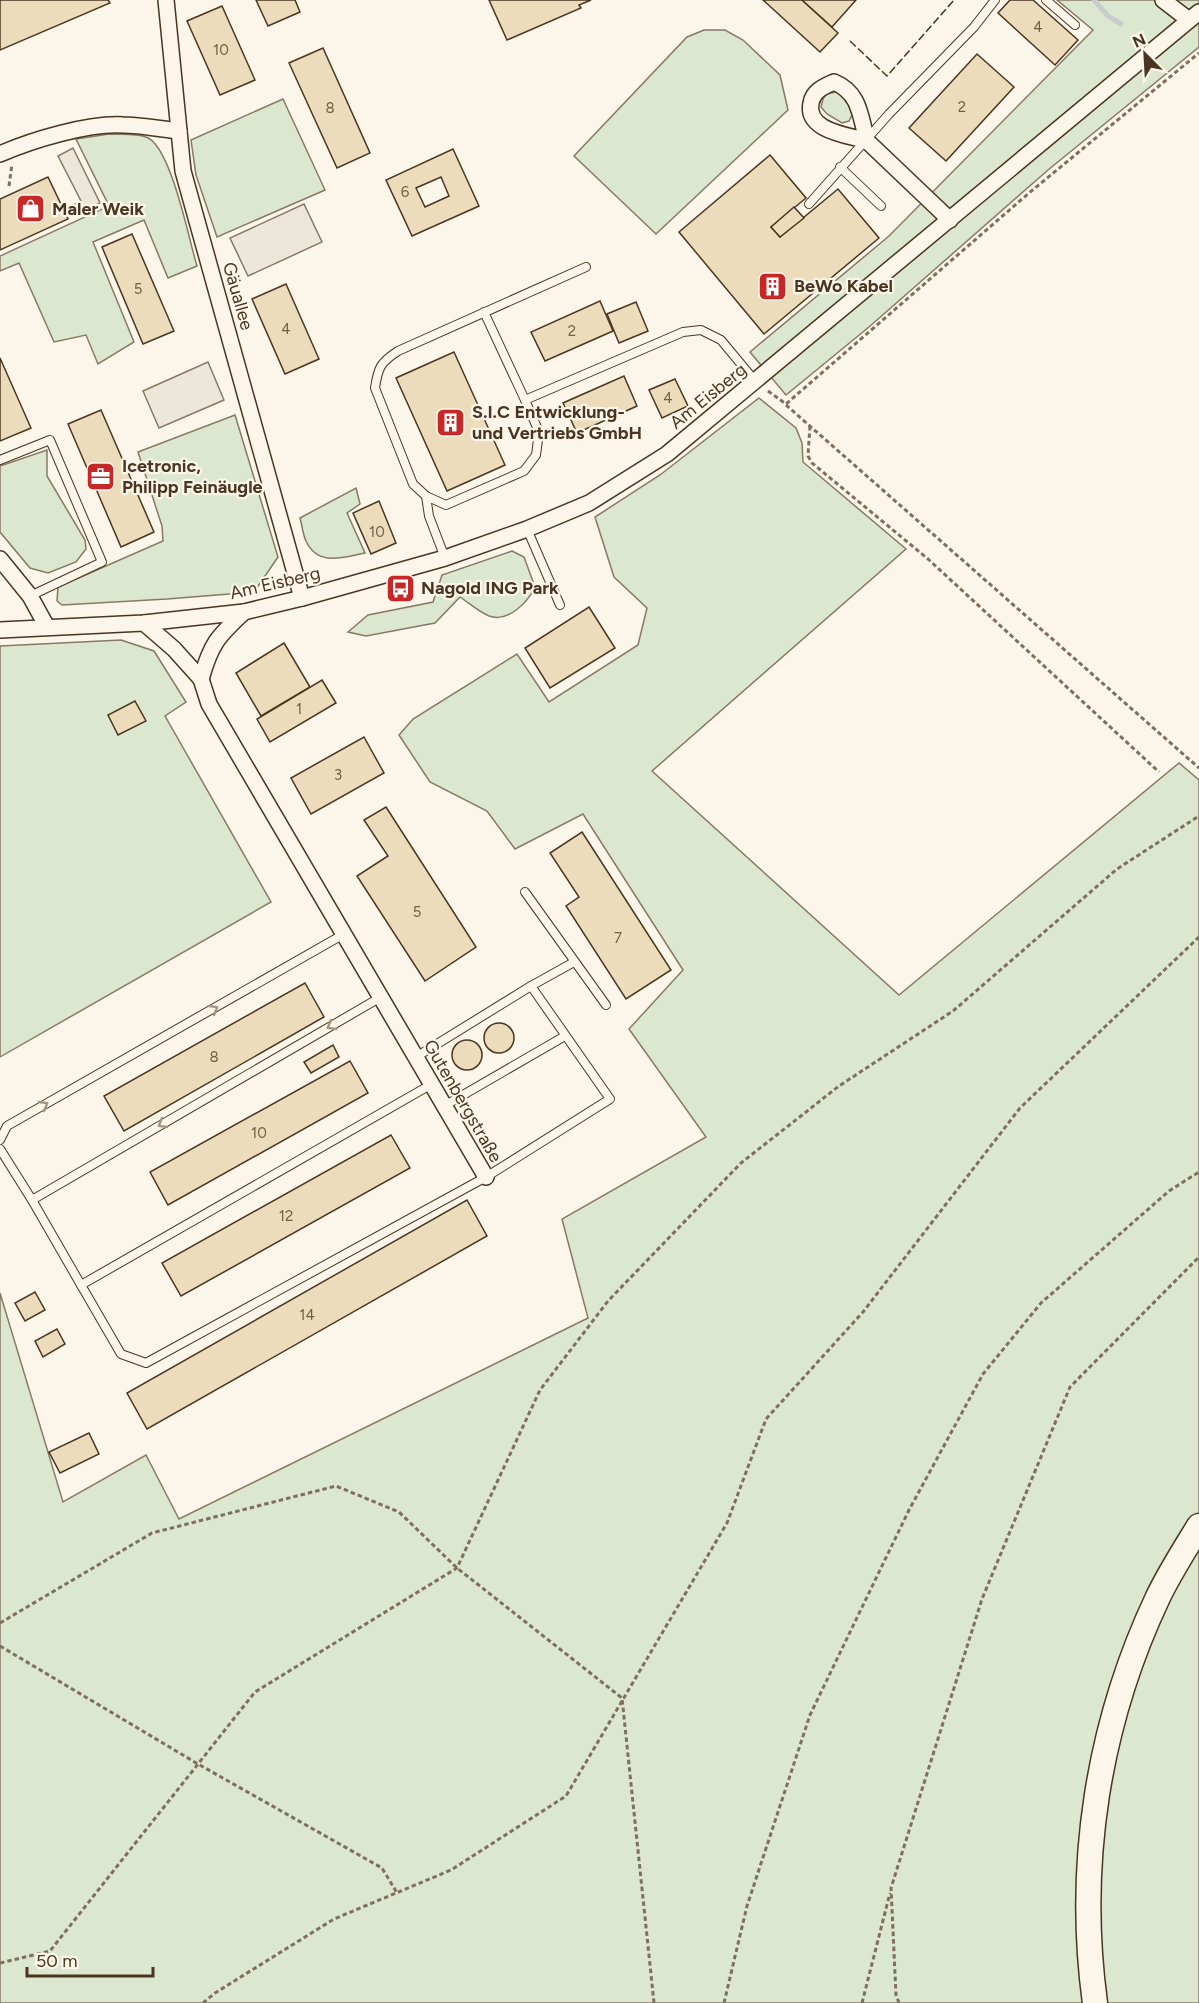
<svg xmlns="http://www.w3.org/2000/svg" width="1199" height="2003" font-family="Figtree,sans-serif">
  <rect width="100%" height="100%" fill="#fbf6e9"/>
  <g fill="#dce7d0" stroke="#887966" stroke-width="1.5">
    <polygon points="1057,0 1199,0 1199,47 1048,170 869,327 786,395 750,352 889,236 1093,30"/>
    <polygon points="704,30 725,30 743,40 780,75 788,110 656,234 574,156 687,37"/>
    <path d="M836,92C847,97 849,104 852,115L849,121L842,123L827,114L821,107L823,99L826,94Z"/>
    <polygon points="283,99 325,190 217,237 196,175 191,140"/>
    <path d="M109,134C120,135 135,133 146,137C171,145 189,241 197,266L168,278L144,220L93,242L134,342L98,364L86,335L54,342L19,263L0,271V256L109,206L76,139Z"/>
    <polygon points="759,398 796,428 802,443 803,462 906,549 652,771 899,995 1179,763 1199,780 1199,2003 0,2003 0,1293 63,1502 146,1455 179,1519 588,1318 562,1219 706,1137 629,1029 683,970 583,814 515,849 487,811 430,782 399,735 413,719 517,654 549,702 638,645 647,608 614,577 595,517 660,475"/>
    <polygon points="235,415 278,557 254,592 167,599 62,605 57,601 58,587 163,541 162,526 138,452"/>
    <polygon points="47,450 47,476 85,540 86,549 76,562 48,573 30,568 0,532 0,466"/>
    <path d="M356,488L360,504L347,513L365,553C343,557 318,567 306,541C303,535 302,525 300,518Z"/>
    <path d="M512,551L524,557L535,587C528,602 508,623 489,616C479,612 469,603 460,597L435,623L366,636L348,632L368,615L433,602L442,575Z"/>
    <polygon points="121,640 154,651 186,702 165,716 271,902 0,1057 0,646"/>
  </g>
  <g fill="#ede7d9" stroke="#887966" stroke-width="1.5">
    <polygon points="73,148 100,203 80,213 75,204 81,201 58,156"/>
    <polygon points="304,204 322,242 248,276 230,238"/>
    <polygon points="208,362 224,400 159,428 143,391"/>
  </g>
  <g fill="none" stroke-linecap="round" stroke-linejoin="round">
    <polyline stroke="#c9cecd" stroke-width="5" points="1094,0 1108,16 1121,24"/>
  </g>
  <g fill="#ecdcbc" stroke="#4a3520" stroke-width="1.5" fill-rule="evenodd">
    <polygon points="0,0 108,0 110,3 0,50"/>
    <polygon points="256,0 295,0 300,12 268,26"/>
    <polygon points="489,0 591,0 579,5 581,8 507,40"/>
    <polygon points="763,0 802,0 838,33 820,52"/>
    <polygon points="802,0 856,0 832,27"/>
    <polygon points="1010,0 1033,0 1078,40 1055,65 998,13"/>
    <polygon points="222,6 255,80 220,95 187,21"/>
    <polygon points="323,48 370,153 337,168 289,63"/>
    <polygon points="977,54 1014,87 946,161 909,128"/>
    <path d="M453,149L479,206L412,236L386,180ZM441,177L449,196L425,207L416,188Z"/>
    <polygon points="770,155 806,198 771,227 780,237 838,189 879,238 764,334 679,232"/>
    <polygon points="48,177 68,219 0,250 0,199"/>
    <polygon points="794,207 804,218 780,237 771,227"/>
    <polygon points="132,234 174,331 143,344 102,247"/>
    <polygon points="286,284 319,359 285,374 252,299"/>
    <polygon points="600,301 613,331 545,361 531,332"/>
    <polygon points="636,302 648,331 619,343 607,314"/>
    <polygon points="454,352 505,465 447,491 396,378"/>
    <polygon points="0,358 31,428 0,441"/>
    <polygon points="624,376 637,406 577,433 563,403"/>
    <polygon points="675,379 688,406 662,418 649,390"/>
    <polygon points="101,410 154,532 121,547 68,424"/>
    <polygon points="379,501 396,543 371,554 353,513"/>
    <polygon points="589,607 615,648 550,688 525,648"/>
    <polygon points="284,643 310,687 261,716 236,673"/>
    <polygon points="322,680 336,703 270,742 257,719"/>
    <polygon points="135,701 146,721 118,735 108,715"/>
    <polygon points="364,737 384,773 311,814 291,778"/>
    <polygon points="386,807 476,947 425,981 357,876 388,856 364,820"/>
    <polygon points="582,832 671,970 626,999 566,906 579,897 550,853"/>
    <polygon points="305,983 324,1017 124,1131 104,1096"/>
    <circle cx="499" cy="1038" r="15"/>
    <circle cx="467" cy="1055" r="15"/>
    <polygon points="333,1045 339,1057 311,1073 304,1062"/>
    <polygon points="350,1061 368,1093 168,1205 150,1172"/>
    <polygon points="391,1135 410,1168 181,1296 162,1263"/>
    <polygon points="467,1200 487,1236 147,1429 127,1393"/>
    <polygon points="35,1292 45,1310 25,1321 15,1303"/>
    <polygon points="57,1329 65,1344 43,1357 35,1341"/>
    <polygon points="89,1433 99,1454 60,1473 49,1452"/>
  </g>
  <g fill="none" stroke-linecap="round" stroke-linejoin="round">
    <defs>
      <g id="service">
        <polyline points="1046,0 1075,25"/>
        <polyline points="840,167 881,206"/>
        <polyline points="809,204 889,114 974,27 995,0"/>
        <path d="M586,267L398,351C381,362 378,367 375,388L413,484L426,496L446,505L524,471L536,455L539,432L525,400L683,332L701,330L721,340L755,381"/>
        <polyline points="484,312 525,400"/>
        <polyline points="0,460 50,440 102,562 30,596"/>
        <polyline points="426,496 429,516 445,558"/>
        <polyline points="527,529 560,605"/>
        <polyline points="525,892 606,1005"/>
        <polyline points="531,986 574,962"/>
        <polyline points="444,1106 565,1036"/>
        <polyline points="0,1140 7,1126 344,934"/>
        <polyline points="0,1149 32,1200 381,997"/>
        <polyline points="32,1200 81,1285 432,1084"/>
        <polyline points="81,1285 121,1354 146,1363 486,1177 610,1099 531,986 416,1057"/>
      </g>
      <g id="minor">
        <polyline points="166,0 183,171 302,598"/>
        <polyline points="1163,0 1189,20"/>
        <path d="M834,82C860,93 860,115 867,141C848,135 805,131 811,103C813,91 823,87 834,82Z"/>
        <polyline points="867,141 950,220"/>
        <path d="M0,154C32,140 88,123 123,125C141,125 160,129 179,131"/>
        <polyline points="0,559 30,596 47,627"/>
        <polyline points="144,623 174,649 201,679 209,704 486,1177"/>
        <polyline points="0,630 144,623 244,612 302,598 445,558 527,529 589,503 667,454 1199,12"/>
        <path d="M201,679C211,644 217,637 244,612"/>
      </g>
      <path id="primary" d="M1095,2003C1076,1864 1098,1724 1158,1597C1170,1572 1185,1549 1199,1526"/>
    </defs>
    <use href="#service" stroke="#4a3520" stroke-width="10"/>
    <use href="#minor" stroke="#4a3520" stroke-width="18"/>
    <use href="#primary" stroke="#4a3520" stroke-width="27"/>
    <g stroke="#7f6f5c" stroke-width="3" stroke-dasharray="4.5 3" stroke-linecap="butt">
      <polyline points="9,186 12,164"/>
      <polyline points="768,391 786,404 1029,193 1199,53"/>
      <polyline points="786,405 1199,768"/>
      <polyline points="810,426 808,456 812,463 928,559 1159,772"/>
      <polyline points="0,1623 152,1533 336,1486 399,1512 457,1568 622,1698 654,2003"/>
      <polyline points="0,1646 198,1764 382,1868 397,1893"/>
      <polyline points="0,1963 50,1951 255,1692 457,1568 540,1390 608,1301 741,1163 839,1086 953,1011 1117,869 1199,816"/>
      <polyline points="203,2003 215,1993 334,1919 451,1870 566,1796 727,1523 766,1419 863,1312 1020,1108 1199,937"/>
      <polyline points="724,2003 747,1906 810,1715 909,1510 983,1374 1041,1303 1169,1191 1199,1172"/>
      <polyline points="862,2003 890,1893"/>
      <polyline points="899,2003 896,1995 891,1888 982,1599 1070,1387 1199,1257"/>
    </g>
    <use href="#service" stroke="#fbf6e9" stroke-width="8"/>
    <use href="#minor" stroke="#fbf6e9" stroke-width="15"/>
    <use href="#primary" stroke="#fbf6e9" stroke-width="24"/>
    <polyline stroke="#4a3520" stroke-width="1.5" stroke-dasharray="8 3" stroke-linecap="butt" points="850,41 887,76 954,0"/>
  </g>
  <defs><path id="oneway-chevron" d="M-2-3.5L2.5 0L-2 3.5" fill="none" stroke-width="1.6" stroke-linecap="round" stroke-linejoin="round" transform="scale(1.5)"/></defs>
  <g stroke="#a29684">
    <use href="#oneway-chevron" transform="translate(214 1009) rotate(-30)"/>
    <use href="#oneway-chevron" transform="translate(331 1026) rotate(150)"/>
    <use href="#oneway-chevron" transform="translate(44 1105) rotate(-30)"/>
    <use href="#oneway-chevron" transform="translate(162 1124) rotate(150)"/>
  </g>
  <defs>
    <symbol id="shop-square" viewBox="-11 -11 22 22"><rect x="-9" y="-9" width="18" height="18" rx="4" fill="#c62828" stroke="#fbf6e9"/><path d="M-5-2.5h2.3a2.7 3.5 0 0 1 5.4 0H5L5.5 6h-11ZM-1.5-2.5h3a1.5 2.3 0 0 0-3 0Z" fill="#fff"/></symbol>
    <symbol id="building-square" viewBox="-11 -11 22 22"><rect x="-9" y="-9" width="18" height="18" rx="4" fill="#c62828" stroke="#fbf6e9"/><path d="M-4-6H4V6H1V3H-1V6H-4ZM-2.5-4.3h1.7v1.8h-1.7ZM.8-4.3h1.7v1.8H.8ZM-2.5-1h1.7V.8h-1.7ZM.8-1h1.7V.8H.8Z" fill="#fff"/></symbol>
    <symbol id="office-square" viewBox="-11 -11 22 22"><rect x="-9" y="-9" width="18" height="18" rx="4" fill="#c62828" stroke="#fbf6e9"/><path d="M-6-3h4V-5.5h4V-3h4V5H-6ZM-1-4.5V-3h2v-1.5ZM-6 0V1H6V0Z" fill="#fff"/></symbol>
    <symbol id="bus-square" viewBox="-11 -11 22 22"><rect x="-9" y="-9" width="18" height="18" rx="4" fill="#c62828" stroke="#fbf6e9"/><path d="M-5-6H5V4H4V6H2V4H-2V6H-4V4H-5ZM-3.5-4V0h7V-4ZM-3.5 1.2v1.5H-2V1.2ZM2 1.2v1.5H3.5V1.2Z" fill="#fff"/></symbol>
  </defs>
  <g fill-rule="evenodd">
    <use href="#shop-square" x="14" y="192" width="33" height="33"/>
    <use href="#building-square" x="756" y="270" width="33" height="33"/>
    <use href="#building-square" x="434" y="406" width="33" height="33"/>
    <use href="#office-square" x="84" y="460" width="33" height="33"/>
    <use href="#bus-square" x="384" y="572" width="33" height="33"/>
  </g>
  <g text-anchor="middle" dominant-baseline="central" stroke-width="4.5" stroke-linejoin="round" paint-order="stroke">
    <g font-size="15" fill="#725f47">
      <text x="1038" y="27">4</text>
      <text x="221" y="50">10</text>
      <text x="962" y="107">2</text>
      <text x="330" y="108">8</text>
      <text x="405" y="192">6</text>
      <text x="138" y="289">5</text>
      <text x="286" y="329">4</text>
      <text x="572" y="331">2</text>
      <text x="668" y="398">4</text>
      <text x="377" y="532">10</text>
      <text x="299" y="709">1</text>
      <text x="338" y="775">3</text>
      <text x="417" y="912">5</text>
      <text x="618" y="938">7</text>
      <text x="214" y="1057">8</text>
      <text x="259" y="1133">10</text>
      <text x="286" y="1216">12</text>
      <text x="307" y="1315">14</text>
    </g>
    <g font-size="18" font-weight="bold" fill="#4a3520" stroke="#fbf6e9" text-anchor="start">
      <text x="52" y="209">Maler Weik</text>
      <text x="794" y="286">BeWo Kabel</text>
      <text x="472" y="412">S.I.C Entwicklung-<tspan x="472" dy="21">und Vertriebs GmbH</tspan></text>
      <text x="122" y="466">Icetronic,<tspan x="122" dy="21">Philipp Feinäugle</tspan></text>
      <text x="421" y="588">Nagold ING Park</text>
    </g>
    <g font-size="18" fill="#4a3520" stroke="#fbf6e9">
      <text transform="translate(238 296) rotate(74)">Gäuallee</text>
      <text transform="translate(708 396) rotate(-39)">Am Eisberg</text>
      <text transform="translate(275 583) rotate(-13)">Am Eisberg</text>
      <text transform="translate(463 1101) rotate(60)">Gutenbergstraße</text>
    </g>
  </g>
  <g transform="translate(1145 54) rotate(336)" stroke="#fbf6e9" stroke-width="4.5" paint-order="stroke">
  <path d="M0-4.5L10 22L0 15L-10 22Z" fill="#4a3520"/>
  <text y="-9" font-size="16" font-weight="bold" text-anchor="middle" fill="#4a3520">N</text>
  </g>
  <path d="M27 1967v9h126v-9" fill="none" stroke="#4a3520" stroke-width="3"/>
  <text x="36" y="1967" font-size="18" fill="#4a3520" stroke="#fbf6e9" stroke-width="4.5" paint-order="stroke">50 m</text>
</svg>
